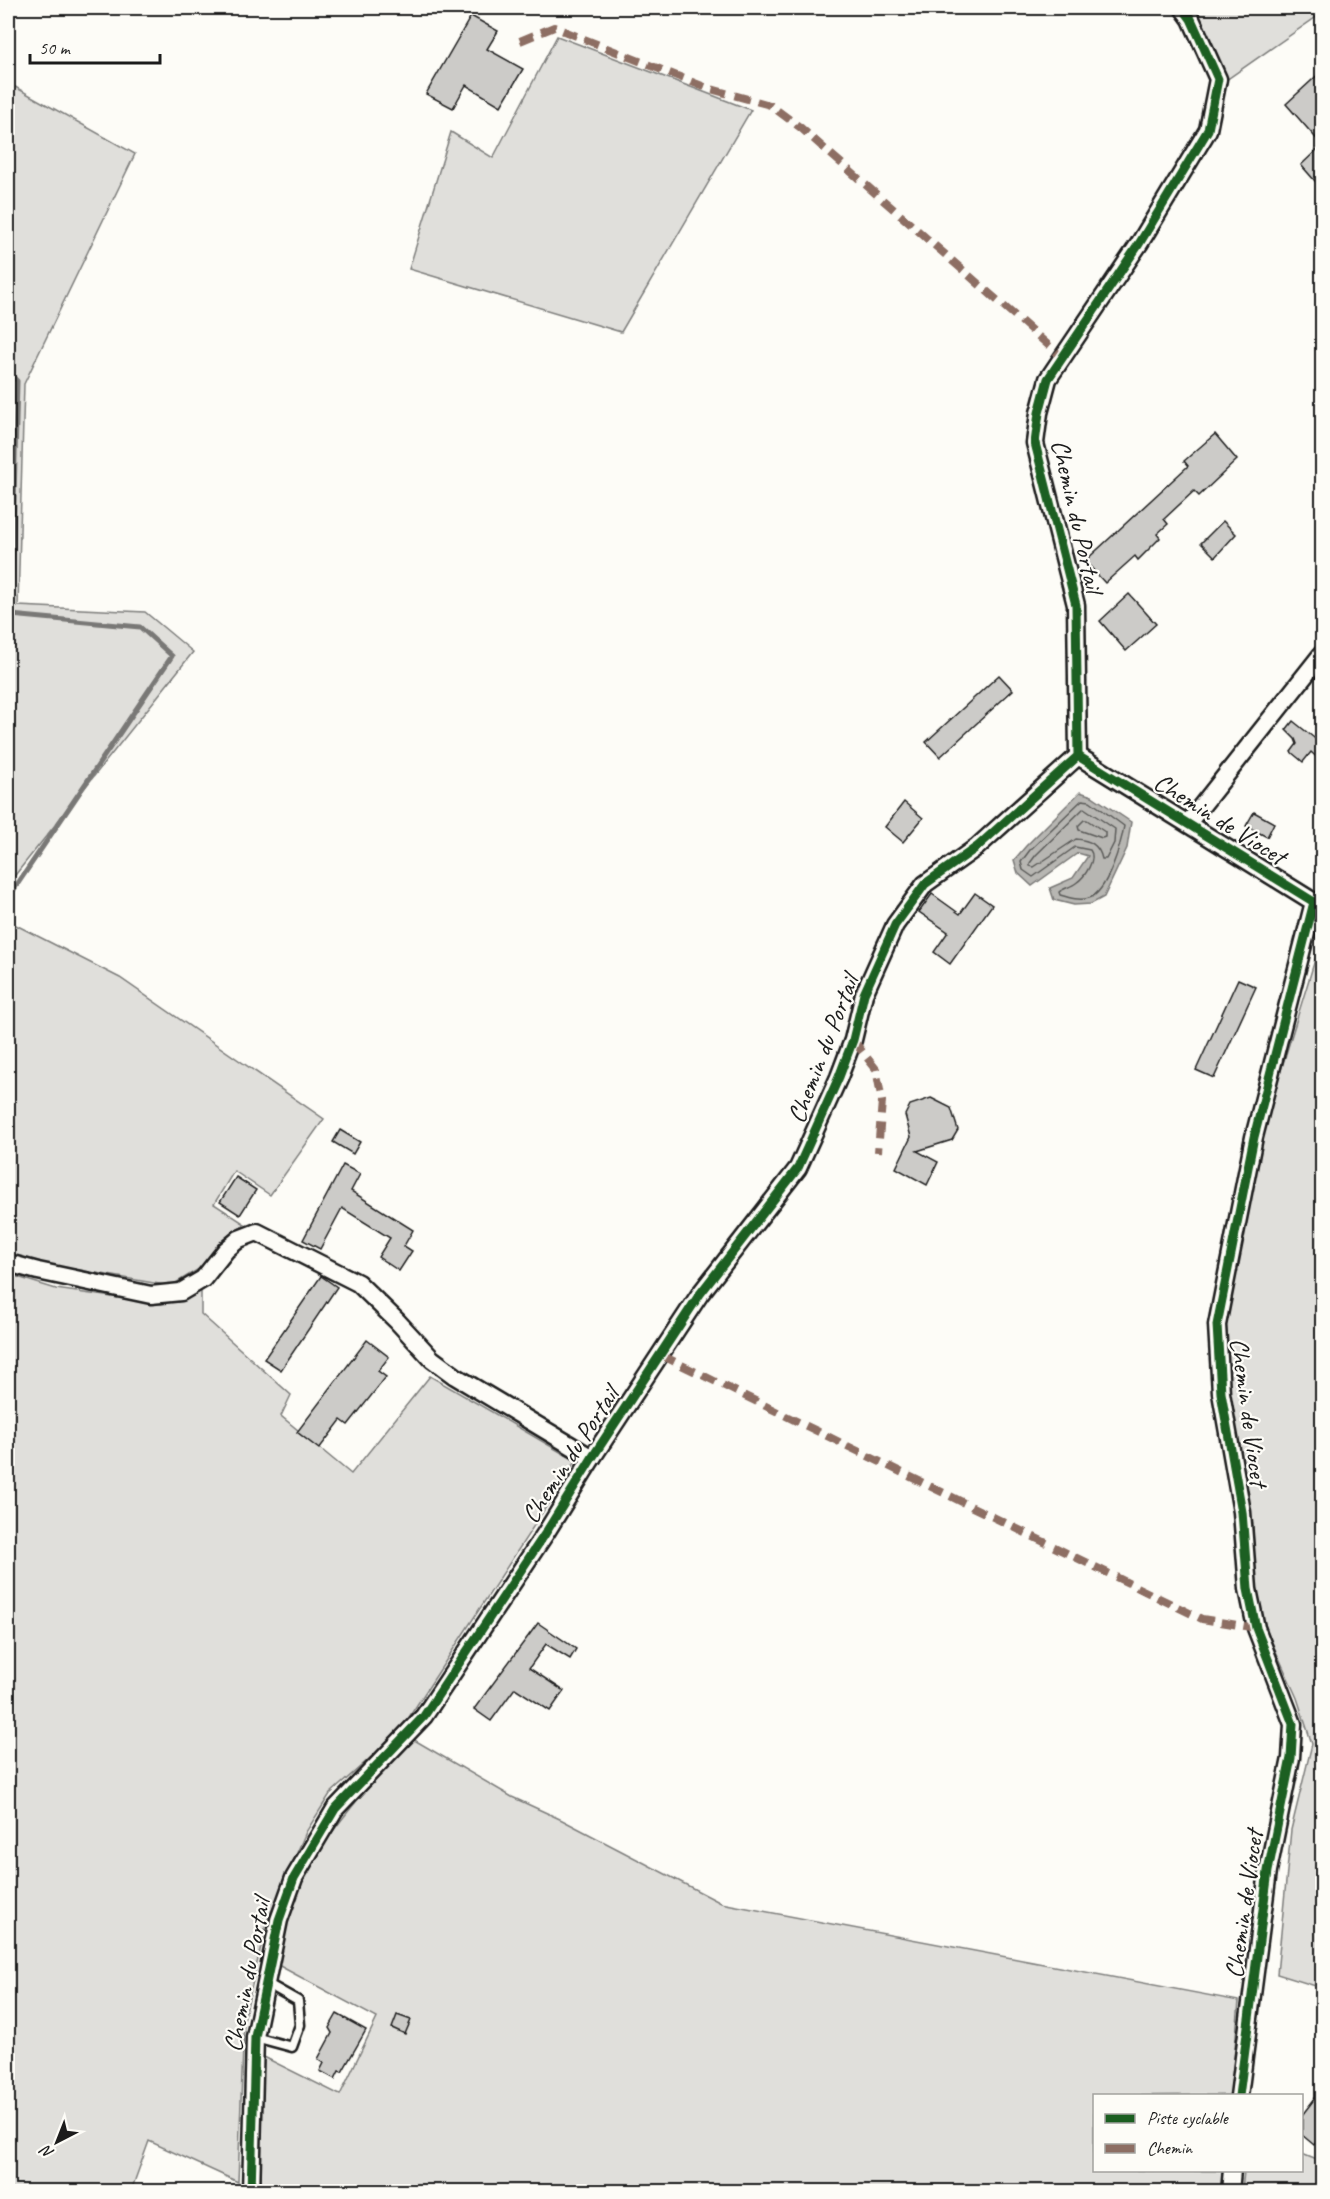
<svg xmlns="http://www.w3.org/2000/svg" width="1330" height="2199" font-family="Caveat,sans-serif">
  <rect width="100%" height="100%" fill="#fdfcf7"/>
  <filter id="ink" filterUnits="userSpaceOnUse"><feTurbulence type="fractalNoise" baseFrequency=".0167" numOctaves="2"/><feDisplacementMap in="SourceGraphic" scale="12" xChannelSelector="R" yChannelSelector="G"/><feConvolveMatrix kernelMatrix="1 2 1 2 8 2 1 2 1" color-interpolation-filters="sRGB"/></filter>
  <g filter="url(#ink)">
    <g fill="#e0dfdb" stroke="#7e7e7c" stroke-width="1.5">
      <polygon points="1196,8 1322,8 1322,13 1226,80"/>
      <polygon points="557,36 751,110 621,332 409,269 451,132 493,158"/>
      <polygon points="8,83 135,154 24,384 18,606 145,612 193,652 8,884"/>
      <polygon points="8,921 120,978 324,1119 270,1195 234,1171 214,1204 245,1224 228,1237 202,1267 171,1286 27,1261 8,1251"/>
      <polygon points="1322,937 1322,1988 1277,1974 1291,1830 1312,1744 1297,1698 1270,1638 1255,1597 1253,1526 1231,1405 1224,1322 1258,1145"/>
      <polygon points="8,1274 56,1289 161,1304 201,1290 201,1314 291,1395 281,1416 351,1474 430,1376 576,1461 400,1731 330,1794 306,1832 266,1924 244,2020 238,2182 149,2141 131,2191 8,2191"/>
      <path d="M411,1738L512,1797L562,1820L721,1903L1239,2001L1231,2095L1094,2096V2170L1224,2171L1223,2191L261,2192L262,2056L340,2095L377,2018L276,1964C280,1947 282,1926 288,1910C315,1843 365,1791 411,1738Z"/>
      <polygon points="1302,2154 1322,2162 1322,2191 1242,2191 1244,2171 1302,2170"/>
    </g>
    <polygon fill="#b7b6b2" stroke="#797876" stroke-width="1.5" points="1080,792 1092,796 1131,822 1127,848 1104,897 1091,904 1074,905 1054,900 1050,888 1073,878 1088,856 1078,853 1032,886 1018,873 1014,860 1026,846"/>
    <g fill="none" stroke-linecap="round" stroke-linejoin="round">
      <g stroke="#5a5a58" stroke-width="1.5">
        <path d="M1082,800L1090,801L1124,826C1121,844 1107,893 1089,898C1080,901 1070,898 1060,895L1059,892C1064,888 1071,887 1076,883C1085,877 1097,859 1090,850L1075,847L1033,877L1023,870L1021,862L1030,850Z"/>
        <path d="M1084,808L1115,829L1114,843L1106,859H1102C1099,845 1090,840 1076,839L1034,867L1030,866V863L1036,855Z"/>
        <polygon points="1084,820 1087,820 1105,832 1105,837 1102,838 1079,830 1078,826"/>
      </g>
      <polyline stroke="#797876" stroke-width="5" points="8,372 17,381 11,615 140,627 172,656 8,898"/>
    </g>
    <g fill="#cccbc8" stroke="#1c1c1c" stroke-width="1.5">
      <polygon points="471,16 498,31 487,49 523,69 501,106 466,85 453,108 426,94"/>
      <polygon points="1323,70 1323,190 1301,165 1322,145 1286,104"/>
      <polygon points="1215,434 1237,460 1199,496 1194,491 1164,519 1168,524 1157,534 1160,538 1138,560 1135,556 1105,583 1085,561 1188,466 1184,461"/>
      <polygon points="1223,521 1236,534 1215,557 1201,543"/>
      <polygon points="1129,594 1156,624 1126,651 1100,621"/>
      <polygon points="999,675 1013,690 940,757 926,742"/>
      <polygon points="1293,721 1323,745 1323,763 1311,752 1303,762 1291,752 1297,744 1295,739 1286,730"/>
      <polygon points="904,802 923,818 903,842 885,827"/>
      <polygon points="1254,812 1274,823 1267,837 1246,826"/>
      <polygon points="975,893 992,905 950,964 934,952 948,932 919,912 932,894 960,914"/>
      <polygon points="1238,979 1256,987 1214,1078 1196,1070"/>
      <polygon points="931,1098 951,1108 958,1130 952,1140 917,1151 938,1162 927,1185 896,1168 911,1137 905,1115 910,1105"/>
      <polygon points="340,1130 360,1142 353,1154 333,1142"/>
      <polygon points="343,1165 360,1174 351,1191 413,1230 404,1246 412,1251 399,1271 378,1257 390,1238 342,1208 320,1249 303,1240"/>
      <polygon points="236,1177 256,1190 240,1215 220,1202"/>
      <polygon points="321,1276 337,1287 281,1370 264,1359"/>
      <polygon points="367,1340 389,1357 378,1371 386,1377 348,1425 341,1420 319,1449 297,1432"/>
      <polygon points="538,1623 576,1649 570,1659 546,1644 529,1668 564,1691 550,1711 515,1688 491,1721 474,1709"/>
      <polygon points="337,2014 366,2030 342,2072 339,2071 335,2079 320,2071 324,2063 318,2059 332,2033 329,2028"/>
      <polygon points="397,2015 411,2020 405,2034 392,2028"/>
      <polygon points="1323,2088 1323,2134 1314,2145 1302,2135 1302,2115"/>
    </g>
    <g fill="none" stroke-linecap="round" stroke-linejoin="round">
      <defs>
        <polyline id="service" points="255,2037 292,2047 300,2025 298,2001 266,1983"/>
        <g id="minor">
          <polyline points="1078,756 1314,902 1254,1137 1217,1325 1221,1393 1242,1512 1248,1589 1256,1628 1293,1724 1291,1758 1268,1871 1239,2096"/>
          <polyline points="1188,823 1322,654"/>
          <polyline points="8,1263 38,1271 151,1295 181,1292 203,1279 226,1250 239,1239 257,1232 358,1283 397,1321 432,1359 455,1376 592,1458"/>
          <polyline points="251,2192 255,2037 279,1920 294,1878 335,1809 424,1716 545,1534 592,1458 700,1294 798,1168 839,1077 853,1040 864,994 895,925 925,884 977,847 1078,756 1076,605 1035,443 1039,413 1048,379 1139,244 1208,130 1218,79 1191,19 1183,8"/>
          <polyline points="1230,2192 1232,2170"/>
        </g>
      </defs>
      <use href="#service" stroke="#1c1c1c" stroke-width="13"/>
      <use href="#minor" stroke="#1c1c1c" stroke-width="21"/>
      <use href="#service" stroke="#fdfcf7" stroke-width="8"/>
      <use href="#minor" stroke="#fdfcf7" stroke-width="16"/>
      <g stroke="#8d6e63" stroke-width="8" stroke-dasharray="15 8" stroke-linecap="butt">
        <polyline points="520,41 554,27 707,88 770,105 801,128 1063,358"/>
        <polyline points="853,1040 876,1069 882,1101 878,1152"/>
        <polyline points="661,1355 1202,1619 1256,1628"/>
      </g>
      <defs>
        <g id="cycleway">
          <polyline points="1078,756 1314,902 1254,1137 1217,1325 1221,1393 1242,1512 1248,1589 1256,1628 1293,1724 1291,1758 1268,1871 1239,2096"/>
          <polyline points="251,2192 255,2037 279,1920 294,1878 335,1809 424,1716 545,1534 592,1458 700,1294 798,1168 839,1077 853,1040 864,994 895,925 925,884 977,847 1078,756 1076,605 1035,443 1039,413 1048,379 1139,244 1208,130 1218,79 1191,19 1183,8"/>
        </g>
      </defs>
      <use href="#cycleway" stroke="#fdfcf7" stroke-width="13"/>
      <use href="#cycleway" stroke="#1b5e20" stroke-width="9"/>
    </g>
  </g>
  <g text-anchor="middle" dominant-baseline="central" stroke-width="4.5" stroke-linejoin="round" paint-order="stroke">
    <g font-size="26" fill="#1c1c1c" stroke="#fdfcf7">
      <text transform="translate(1077 516) rotate(77)">Chemin du Portail</text>
      <text transform="translate(1220 819) rotate(32)">Chemin de Viocet</text>
      <text transform="translate(823 1049) rotate(-69)">Chemin du Portail</text>
      <text transform="translate(1249 1412) rotate(82)">Chemin de Viocet</text>
      <text transform="translate(570 1455) rotate(-57)">Chemin du Portail</text>
      <text transform="translate(1244 1904) rotate(-82)">Chemin de Viocet</text>
      <text transform="translate(247 1975) rotate(-79)">Chemin du Portail</text>
    </g>
  </g>
  <rect width="1330" height="2199" fill="none" stroke="#fdfcf7" stroke-width="30"/>
  <rect x="15" y="15" width="1300" height="2169" fill="none" stroke="#1c1c1c" stroke-width="2" filter="url(#ink)"/>
  <rect x="1093" y="2094" width="210" height="78" fill="#fdfcf7" stroke="#a3a29f" stroke-width="1.5"/>
  <rect x="1105" y="2114" width="30" height="9" fill="#1b5e20" stroke="#a3a29f" stroke-width="1.5"/>
  <text x="1147" y="2124" font-size="18" fill="#1c1c1c">Piste cyclable</text>
  <rect x="1105" y="2144" width="30" height="9" fill="#8d6e63" stroke="#a3a29f" stroke-width="1.5"/>
  <text x="1147" y="2154" font-size="18" fill="#1c1c1c">Chemin</text>
  <g transform="translate(57 2142) rotate(222)" stroke="#fdfcf7" stroke-width="4.5" paint-order="stroke">
  <path d="M0-4.5L10 22L0 15L-10 22Z" fill="#1c1c1c"/>
  <text y="-9" font-size="16" font-weight="bold" text-anchor="middle" fill="#1c1c1c">N</text>
  </g>
  <path d="M30 54v9h130v-9" fill="none" stroke="#1c1c1c" stroke-width="3"/>
  <text x="39" y="54" font-size="18" fill="#1c1c1c" stroke="#fdfcf7" stroke-width="4.5" paint-order="stroke">50 m</text>
</svg>
